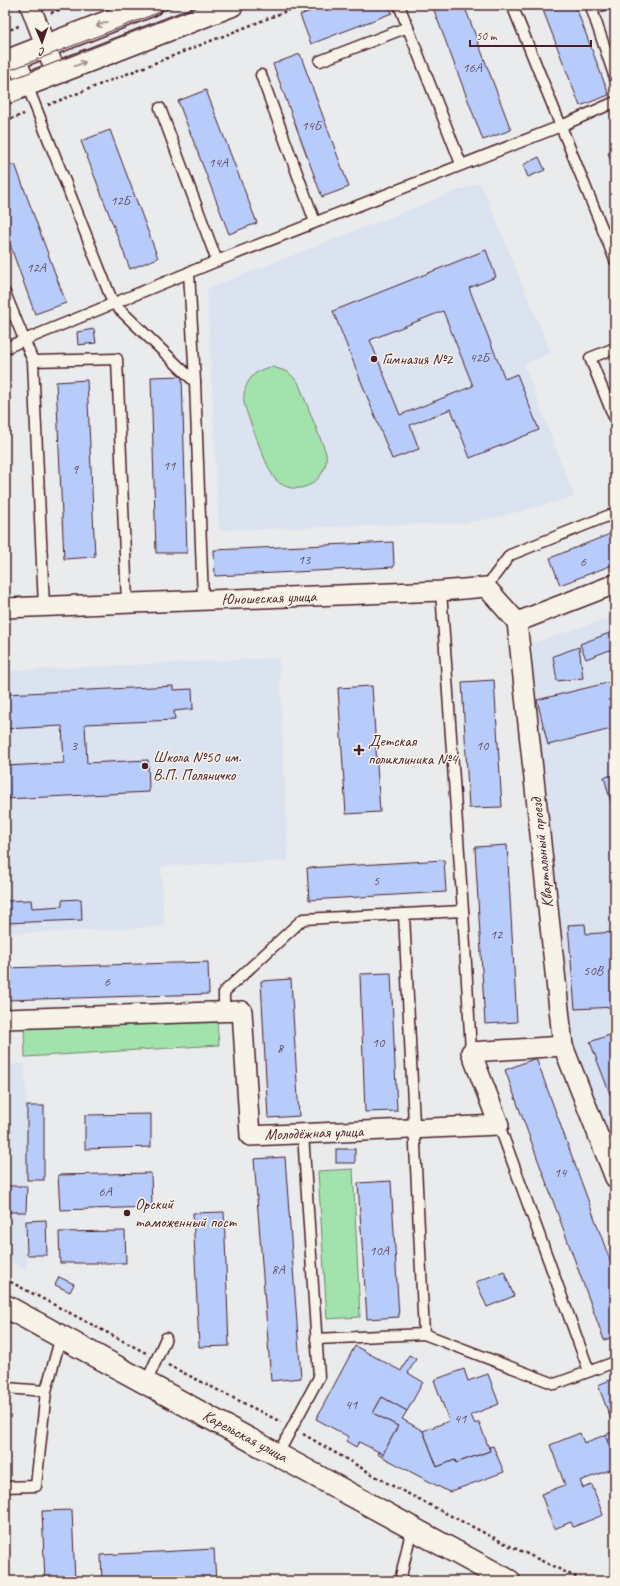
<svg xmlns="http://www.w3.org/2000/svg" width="620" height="1586" font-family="Caveat,sans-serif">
  <rect width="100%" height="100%" fill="#eaebec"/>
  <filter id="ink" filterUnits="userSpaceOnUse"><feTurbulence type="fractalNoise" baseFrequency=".025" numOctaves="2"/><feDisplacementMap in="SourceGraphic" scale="8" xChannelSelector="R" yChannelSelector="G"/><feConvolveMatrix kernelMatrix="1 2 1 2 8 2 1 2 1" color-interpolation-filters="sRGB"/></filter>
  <g filter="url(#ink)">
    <g fill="#dbe2f0">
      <polygon points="480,182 551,353 524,364 574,497 494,518 464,523 219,530 207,289"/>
      <polygon points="615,616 615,1155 570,1043 529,644"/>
      <polygon points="279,658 288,861 161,866 164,927 5,934 5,671"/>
      <polygon points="25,1064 27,1106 26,1221 27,1271 5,1258 5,1065"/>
    </g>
    <g fill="#a2e3ad" stroke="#76816c">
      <path d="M273,367L288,372L298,382L326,453C330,481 296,501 275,479C268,471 247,415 244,403C242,384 254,368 273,367Z"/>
      <polygon points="217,1022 219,1045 25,1057 24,1027"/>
      <polygon points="353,1169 360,1317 327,1319 318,1171"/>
    </g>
    <g fill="#b7ccfb" stroke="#4a1f2b" fill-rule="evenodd">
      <polygon points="326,5 389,5 392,13 311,44 300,15"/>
      <polygon points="432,5 464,5 511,130 483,140"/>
      <polygon points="541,5 575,5 609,95 580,106"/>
      <polygon points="300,54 349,187 322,197 273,64"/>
      <polygon points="206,90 257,223 229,234 178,101"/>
      <polygon points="110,130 158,258 130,269 81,141"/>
      <polygon points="615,150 615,172 608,153"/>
      <polygon points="539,157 545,170 528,177 523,165"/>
      <polygon points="15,164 66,303 35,314 5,231 5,168"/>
      <path d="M486,250L496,277L469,288L505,379L517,374L539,430L470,458L451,409L410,425L419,449L392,459L333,311ZM443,311L473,386L400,415L370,340Z"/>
      <polygon points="94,329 96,343 78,345 77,332"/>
      <polygon points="182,376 187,553 156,553 151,377"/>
      <polygon points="87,380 95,557 64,559 56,382"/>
      <polygon points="615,532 615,564 560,585 550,558"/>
      <polygon points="393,542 394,567 215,576 214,550"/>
      <polygon points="615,631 615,648 586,659 580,644"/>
      <polygon points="579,647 583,678 557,681 553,656"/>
      <polygon points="494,680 502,807 469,808 462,682"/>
      <polygon points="615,681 615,728 548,745 537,700"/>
      <polygon points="173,686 173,690 192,689 193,709 174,711 175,720 85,724 87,763 148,760 149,792 5,799 5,766 64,763 62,726 5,729 5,694"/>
      <polygon points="372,686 380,812 346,814 338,688"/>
      <polygon points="615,775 615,817 604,777"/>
      <polygon points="507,845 517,1022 485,1024 475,847"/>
      <polygon points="444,860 446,892 309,900 307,868"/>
      <polygon points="81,899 82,920 5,923 5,901 31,900 32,908 62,906 62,900"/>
      <polygon points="585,924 586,934 615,932 615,1007 575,1009 568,925"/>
      <polygon points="208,962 209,994 5,1000 5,968"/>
      <polygon points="391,973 397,1111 365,1112 360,974"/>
      <polygon points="291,979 299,1116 268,1118 261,981"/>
      <polygon points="615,1033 615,1107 590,1042"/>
      <polygon points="536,1058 615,1274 615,1337 604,1340 505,1070"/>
      <rect x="27" y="1106" width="17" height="74"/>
      <polygon points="151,1114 151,1147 85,1149 85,1115"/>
      <rect x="336" y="1149" width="19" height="14"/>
      <polygon points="285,1157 301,1378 271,1381 254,1159"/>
      <polygon points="151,1173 152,1207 60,1210 58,1175"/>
      <polygon points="391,1181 399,1317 367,1319 358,1183"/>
      <polygon points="8,1186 27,1186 26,1212 7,1212"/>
      <polygon points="224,1212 229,1346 199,1347 193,1213"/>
      <polygon points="46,1220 47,1255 27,1255 26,1221"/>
      <polygon points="125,1231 126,1263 60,1263 59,1232"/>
      <polygon points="504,1271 514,1296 487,1307 476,1282"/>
      <polygon points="59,1277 74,1284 70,1292 55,1285"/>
      <polygon points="355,1346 401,1371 409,1355 416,1359 408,1373 423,1382 407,1411 382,1397 373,1413 398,1426 383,1454 359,1442 356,1447 346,1441 349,1437 316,1419"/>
      <polygon points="464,1369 468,1381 488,1374 499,1404 471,1415 475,1424 479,1422 490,1451 456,1463 455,1460 437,1467 423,1431 449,1421 434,1380"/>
      <polygon points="615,1378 615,1430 598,1385"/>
      <polygon points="382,1397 407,1411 402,1419 423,1431 437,1467 455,1460 456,1463 490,1451 489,1447 493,1446 504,1472 449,1492 377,1454 378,1452 383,1454 398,1426 373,1413"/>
      <polygon points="615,1431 615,1443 609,1445 605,1435"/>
      <polygon points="580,1433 584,1443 605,1435 615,1461 615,1468 580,1481 583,1488 592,1485 603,1515 573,1527 571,1522 554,1529 541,1494 565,1485 550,1445"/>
      <polygon points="72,1510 75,1581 45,1581 42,1511"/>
      <polygon points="5,1523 6,1523 7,1581 5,1581"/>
      <polygon points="214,1549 216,1581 102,1581 101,1555"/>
    </g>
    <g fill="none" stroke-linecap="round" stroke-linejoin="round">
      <defs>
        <g id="lane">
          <polyline points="399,5 461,164"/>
          <polyline points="512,5 615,260"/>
          <polyline points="603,5 592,10 615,78"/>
          <polyline points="320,61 408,27"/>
          <polyline points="261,75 315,222"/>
          <polyline points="27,85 113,303 195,382"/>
          <polyline points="160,108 217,261"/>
          <polyline points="189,272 195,382 203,600"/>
          <polyline points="5,293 33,361 44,607"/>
          <polyline points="5,348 217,261 561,126 615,102"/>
          <polyline points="615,348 590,358 615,420"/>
          <polyline points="33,361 117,359 127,603"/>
          <polyline points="486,587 510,555 615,513"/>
          <polyline points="441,591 463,911"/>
          <polyline points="404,914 424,1334"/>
          <polyline points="224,1011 224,992 303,919 463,911 471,1052"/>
          <polyline points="499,1125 589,1371"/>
          <polyline points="316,1339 424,1334 555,1384 615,1362"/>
          <polyline points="146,1383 166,1338"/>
          <polyline points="5,1388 46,1391"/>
          <polyline points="278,1454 319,1377 303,1134"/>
          <polyline points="5,1487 36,1486 46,1391 61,1336"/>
          <polyline points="400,1581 412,1527"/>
        </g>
        <g id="street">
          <polyline points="30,5 56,73"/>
          <polyline points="15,58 27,85"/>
          <polyline points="615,584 517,622 563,1046 615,1178"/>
          <polyline points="5,608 441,591 486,587 517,622"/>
          <polyline points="5,1019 242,1011 250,1136 499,1125 471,1052 563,1046"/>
        </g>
        <polyline id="secondary" points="5,1306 509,1581"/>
        <g id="primary">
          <polyline points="5,62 151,5"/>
          <polyline points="5,93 232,5"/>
        </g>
      </defs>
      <use href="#lane" stroke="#4a1f2b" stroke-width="13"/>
      <use href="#street" stroke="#4a1f2b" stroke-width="22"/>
      <use href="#secondary" stroke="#4a1f2b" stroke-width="25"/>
      <use href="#primary" stroke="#4a1f2b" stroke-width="25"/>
      <g stroke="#4a1f2b" stroke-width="2.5" stroke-dasharray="3 3" stroke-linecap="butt">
        <polyline points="51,13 71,5"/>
        <polyline points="5,32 21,25"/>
        <polyline points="48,105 302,5"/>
        <polyline points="5,121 24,114"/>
        <polyline points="5,1279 146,1353"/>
        <polyline points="168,1365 281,1422"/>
        <polyline points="303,1434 389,1484 504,1543 580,1579 615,1580"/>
      </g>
      <use href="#lane" stroke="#f7f3e8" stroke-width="10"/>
      <use href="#street" stroke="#f7f3e8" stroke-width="19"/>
      <use href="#secondary" stroke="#f7f3e8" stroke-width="22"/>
      <use href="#primary" stroke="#f7f3e8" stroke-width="22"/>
      <g stroke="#4a1f2b" stroke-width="1">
        <polyline points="5,72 178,5"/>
        <polyline points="5,82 203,5"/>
      </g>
    </g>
    <defs><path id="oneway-shaft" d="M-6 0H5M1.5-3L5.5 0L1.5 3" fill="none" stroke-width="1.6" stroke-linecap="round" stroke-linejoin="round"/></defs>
    <g stroke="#a0898a">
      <use href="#oneway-shaft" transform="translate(102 24) rotate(159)"/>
      <use href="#oneway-shaft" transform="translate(80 64) rotate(-21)"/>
    </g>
  </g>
  <g fill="#4a1f2b" stroke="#f7f3e8" stroke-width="1.5">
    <circle cx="374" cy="359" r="4"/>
    <path d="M357 744h4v4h4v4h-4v4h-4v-4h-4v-4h4z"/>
    <circle cx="145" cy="766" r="4"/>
    <circle cx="127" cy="1213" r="4"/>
  </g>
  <g text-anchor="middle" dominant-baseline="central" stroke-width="3" stroke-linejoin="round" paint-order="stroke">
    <g font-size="14" fill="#654a5f">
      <text x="472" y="67">16А</text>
      <text x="311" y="125">14Б</text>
      <text x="218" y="162">14А</text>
      <text x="120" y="200">12Б</text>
      <text x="36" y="267">12А</text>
      <text x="479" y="357">42Б</text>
      <text x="169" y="465">11</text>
      <text x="75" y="469">9</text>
      <text x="304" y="559">13</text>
      <text x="583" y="561">6</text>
      <text x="74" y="745">3</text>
      <text x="482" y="745">10</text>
      <text x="376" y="880">5</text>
      <text x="496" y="934">12</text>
      <text x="593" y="970">50В</text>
      <text x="107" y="981">6</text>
      <text x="378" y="1042">10</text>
      <text x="280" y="1048">8</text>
      <text x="560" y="1172">14</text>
      <text x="105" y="1191">6А</text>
      <text x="379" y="1250">10А</text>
      <text x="278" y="1269">8А</text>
      <text x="351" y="1404">41</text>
      <text x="460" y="1418">41</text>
    </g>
    <g font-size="16" fill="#4a1f2b" stroke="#f7f3e8" text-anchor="start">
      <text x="382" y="359">Гимназия №2</text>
      <text x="368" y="741">Детская<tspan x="368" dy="18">поликлиника №4</tspan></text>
      <text x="153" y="757">Школа №50 им.<tspan x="153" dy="18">В.П. Поляничко</tspan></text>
      <text x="135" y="1204">Орский<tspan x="135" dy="18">таможенный пост</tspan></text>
    </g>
    <g font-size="16" fill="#4a1f2b" stroke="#f7f3e8">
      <text transform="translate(269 598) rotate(-2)">Юношеская улица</text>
      <text transform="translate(542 853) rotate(-96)">Квартальный проезд</text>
      <text transform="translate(314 1133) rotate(-2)">Молодёжная улица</text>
      <text transform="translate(245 1436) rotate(28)">Карельская улица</text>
    </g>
  </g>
  <rect width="620" height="1586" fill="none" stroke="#f7f3e8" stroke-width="20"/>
  <rect x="10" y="10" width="600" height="1566" fill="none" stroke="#4a1f2b" stroke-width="1.5" filter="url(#ink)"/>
  <g transform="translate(42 42) rotate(178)" stroke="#f7f3e8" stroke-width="3" paint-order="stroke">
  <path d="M0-3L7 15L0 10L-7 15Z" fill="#4a1f2b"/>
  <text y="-6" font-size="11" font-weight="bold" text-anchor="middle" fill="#4a1f2b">С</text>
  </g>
  <path d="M470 40v6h121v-6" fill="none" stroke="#4a1f2b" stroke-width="2"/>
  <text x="476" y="40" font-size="12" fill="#4a1f2b" stroke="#f7f3e8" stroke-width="3" paint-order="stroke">50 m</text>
</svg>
